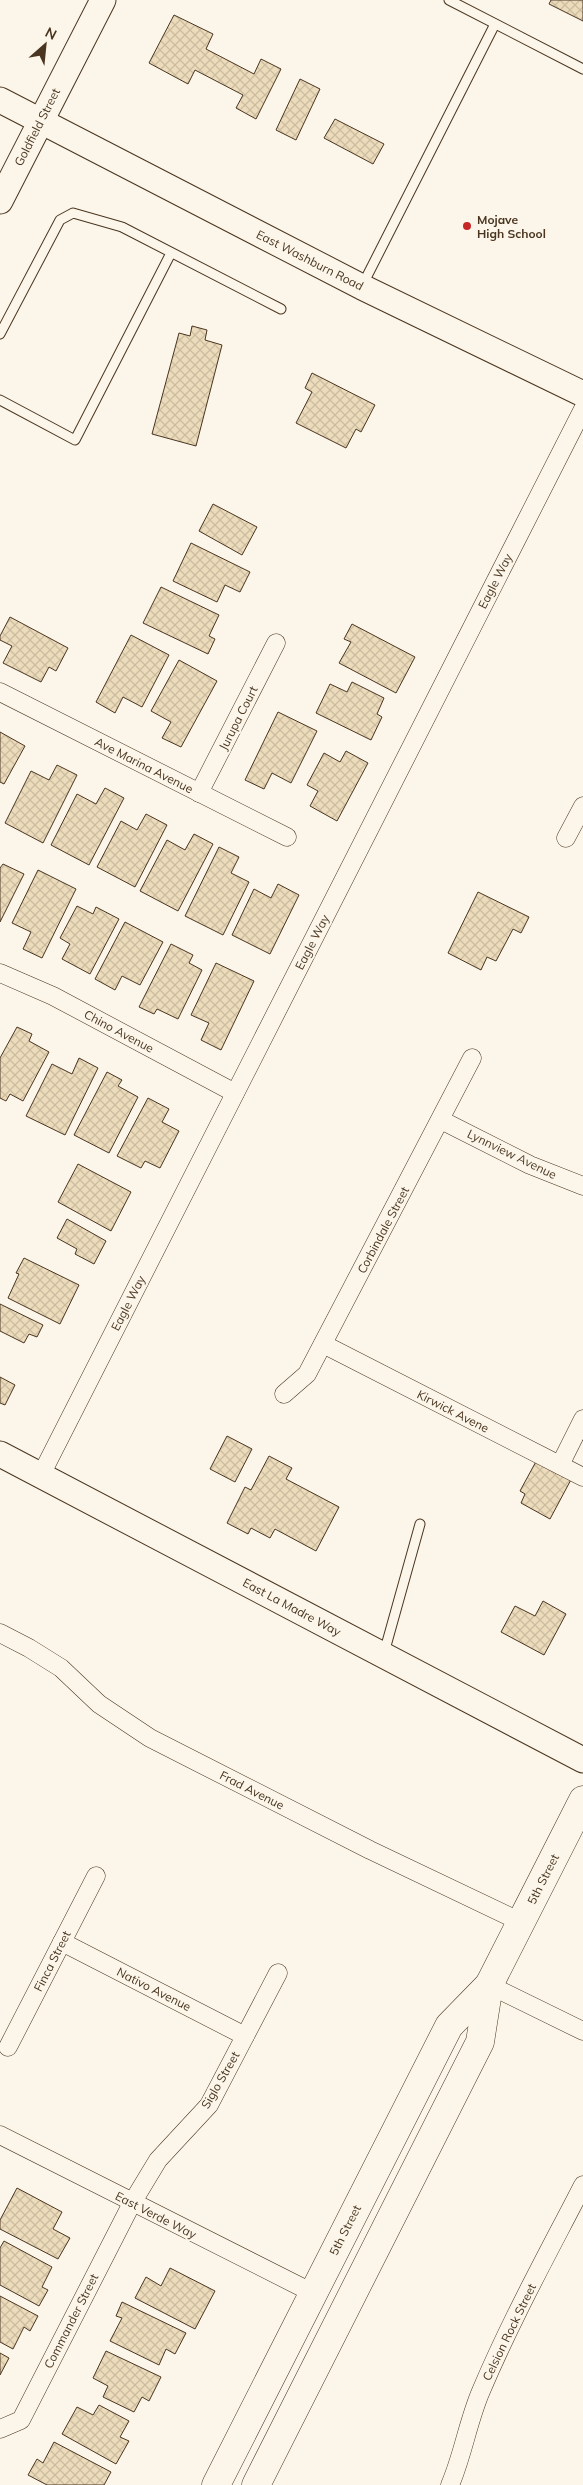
<svg xmlns="http://www.w3.org/2000/svg" width="583" height="2485" font-family="Mulish,sans-serif">
  <defs>
    <pattern id="building-cross-hatch" width="8" height="8" patternUnits="userSpaceOnUse" patternTransform="scale(1.25)"><rect width="8" height="8" fill="#ecdcbc"/><path d="M0 0l8 8M0 8l8-8" fill="none" stroke="#ccbda1"/></pattern>
  </defs>
  <rect width="100%" height="100%" fill="#fbf6e9"/>
  <g fill="url(#building-cross-hatch)" stroke="#4a3520">
    <polygon points="551,0 583,0 583,21 549,4"/>
    <polygon points="174,15 213,34 206,49 254,74 261,59 281,69 256,119 236,108 243,95 195,70 188,84 149,63"/>
    <polygon points="300,79 320,89 296,140 276,130"/>
    <polygon points="335,119 384,144 373,164 324,138"/>
    <polygon points="192,326 207,330 205,340 222,345 196,446 152,434 179,333 190,336"/>
    <polygon points="312,373 375,405 361,432 356,429 346,448 296,423 312,392 305,388"/>
    <polygon points="213,504 257,527 242,555 199,531"/>
    <polygon points="191,543 250,572 240,592 225,585 217,602 173,581"/>
    <polygon points="161,587 219,615 209,636 215,639 208,654 143,623"/>
    <polygon points="10,617 68,648 56,671 49,667 41,682 3,663 12,646 0,640 0,636"/>
    <polygon points="352,624 415,657 396,693 339,663 351,642 344,639"/>
    <polygon points="131,635 169,655 142,707 123,697 115,713 96,702"/>
    <polygon points="179,660 217,681 181,747 162,738 171,722 151,711"/>
    <polygon points="352,682 384,698 377,714 382,717 371,740 316,713 330,684 347,692"/>
    <polygon points="278,712 317,731 291,783 272,773 264,789 245,780"/>
    <polygon points="0,732 25,746 4,784 0,782"/>
    <polygon points="346,751 368,763 337,821 310,806 318,791 307,785 324,753 340,762"/>
    <polygon points="57,765 77,775 43,843 5,823 31,771 49,780"/>
    <polygon points="105,788 124,798 89,865 51,845 77,794 96,804"/>
    <polygon points="146,814 167,825 135,887 97,867 121,821 137,830"/>
    <polygon points="194,834 213,844 178,911 140,891 167,840 185,850"/>
    <polygon points="219,847 239,857 231,873 249,882 223,935 185,916"/>
    <polygon points="3,864 24,874 0,922 0,868"/>
    <polygon points="38,870 76,889 42,958 23,949 31,932 12,923"/>
    <polygon points="278,884 299,895 270,954 232,935 254,889 271,898"/>
    <polygon points="478,892 529,917 521,933 513,929 496,961 487,957 481,970 448,953"/>
    <polygon points="77,906 93,914 96,907 119,919 90,974 62,959 70,944 60,938"/>
    <polygon points="125,922 163,942 140,985 122,976 115,990 95,979"/>
    <polygon points="171,944 193,955 189,963 202,970 178,1019 157,1009 154,1014 139,1007"/>
    <polygon points="216,963 254,981 221,1050 201,1040 209,1023 191,1015"/>
    <polygon points="17,1027 32,1034 29,1041 49,1052 23,1101 10,1094 6,1101 0,1098 0,1058"/>
    <polygon points="79,1058 98,1068 65,1135 26,1116 52,1064 72,1074"/>
    <polygon points="107,1072 122,1080 118,1086 138,1097 109,1153 74,1135"/>
    <polygon points="148,1098 169,1109 162,1122 179,1131 160,1168 145,1161 141,1168 117,1156"/>
    <polygon points="78,1164 131,1192 111,1231 58,1202"/>
    <polygon points="67,1219 106,1241 94,1264 75,1254 77,1249 57,1238"/>
    <polygon points="24,1258 79,1285 60,1324 8,1298 19,1274 16,1273"/>
    <polygon points="0,1304 43,1325 37,1337 29,1334 24,1343 0,1331"/>
    <polygon points="0,1377 15,1385 5,1405 0,1403"/>
    <polygon points="227,1436 252,1449 235,1482 210,1469"/>
    <polygon points="269,1456 292,1468 286,1479 339,1507 316,1551 275,1529 270,1538 251,1528 248,1534 227,1523 245,1487 251,1490"/>
    <polygon points="539,1456 574,1474 550,1519 521,1503 525,1494 520,1491"/>
    <polygon points="543,1601 566,1614 544,1655 501,1632 515,1606 535,1616"/>
    <polygon points="17,2188 62,2212 53,2229 70,2238 58,2259 0,2229 0,2220"/>
    <polygon points="4,2241 52,2267 42,2287 48,2290 39,2306 0,2285 0,2248"/>
    <polygon points="170,2268 215,2291 195,2329 135,2298 146,2277 161,2286"/>
    <polygon points="0,2296 38,2316 30,2331 24,2327 13,2349 0,2342"/>
    <polygon points="122,2302 186,2333 175,2354 166,2349 159,2365 110,2341 122,2318 116,2316"/>
    <polygon points="106,2351 161,2377 149,2401 142,2397 134,2412 103,2397 108,2386 93,2378"/>
    <polygon points="0,2353 9,2358 0,2375"/>
    <polygon points="99,2405 129,2421 120,2437 129,2441 116,2464 62,2434 77,2407 93,2415"/>
    <polygon points="54,2442 111,2472 104,2485 47,2485 28,2475 37,2459 43,2463"/>
  </g>
  <g fill="none" stroke-linecap="round" stroke-linejoin="round">
    <defs>
      <g id="lane">
        <polyline points="449,0 583,69"/>
        <polyline points="362,286 495,24"/>
        <polyline points="0,334 60,220 73,213 122,227 281,309"/>
        <polyline points="0,400 75,440 171,253"/>
        <polyline points="384,1653 420,1524"/>
      </g>
      <g id="street">
        <polyline points="0,692 287,837"/>
        <polyline points="199,793 276,643"/>
        <polyline points="566,838 583,806"/>
        <polyline points="0,973 53,996 235,1093"/>
        <polyline points="441,1120 530,1165 583,1186"/>
        <polyline points="323,1344 583,1477"/>
        <polyline points="284,1394 307,1374 472,1058"/>
        <polyline points="560,1465 583,1419"/>
        <polyline points="41,1475 583,409"/>
        <polyline points="0,1633 29,1648 61,1668 99,1704 150,1738 370,1850 521,1922"/>
        <polyline points="62,1942 245,2036"/>
        <polyline points="489,1985 583,2031"/>
        <polyline points="8,2047 96,1876"/>
        <polyline points="0,2135 313,2293"/>
        <polyline points="0,2429 21,2420 132,2203 158,2160 209,2105 278,1973"/>
        <path d="M450,2485C463,2455 468,2421 481,2391C511,2320 548,2253 583,2185"/>
      </g>
      <g id="secondary">
        <polyline points="0,100 362,287 583,394"/>
        <polyline points="0,201 103,0"/>
        <polyline points="0,1454 583,1760"/>
      </g>
      <g id="primary">
        <polyline points="216,2485 449,2026 489,1985"/>
        <polyline points="256,2485 480,2042 489,1985 583,1800"/>
      </g>
    </defs>
    <use href="#lane" stroke="#4a3520" stroke-width="11"/>
    <use href="#street" stroke="#4a3520" stroke-width="19"/>
    <use href="#secondary" stroke="#4a3520" stroke-width="27"/>
    <use href="#primary" stroke="#4a3520" stroke-width="29"/>
    <use href="#lane" stroke="#fbf6e9" stroke-width="9"/>
    <use href="#street" stroke="#fbf6e9" stroke-width="18"/>
    <use href="#secondary" stroke="#fbf6e9" stroke-width="25"/>
    <use href="#primary" stroke="#fbf6e9" stroke-width="28"/>
  </g>
  <circle fill="#c62828" stroke="#fbf6e9" stroke-width="2" cx="467" cy="226" r="5"/>
  <g text-anchor="middle" dominant-baseline="central" stroke-width="4" stroke-linejoin="round" paint-order="stroke">
    <g font-size="12" fill="#4a3520" stroke="#fbf6e9">
      <text transform="translate(37 127) rotate(-63)">Goldfield Street</text>
      <text transform="translate(310 260) rotate(27)">East Washburn Road</text>
      <text transform="translate(495 581) rotate(-63)">Eagle Way</text>
      <text transform="translate(238 718) rotate(-63)">Jurupa Court</text>
      <text transform="translate(144 765) rotate(27)">Ave Marina Avenue</text>
      <text transform="translate(312 942) rotate(-63)">Eagle Way</text>
      <text transform="translate(119 1031) rotate(28)">Chino Avenue</text>
      <text transform="translate(512 1154) rotate(26)">Lynnview Avenue</text>
      <text transform="translate(383 1230) rotate(-62)">Corbindale Street</text>
      <text transform="translate(128 1303) rotate(-63)">Eagle Way</text>
      <text transform="translate(453 1411) rotate(27)">Kirwick Avene</text>
      <text transform="translate(292 1607) rotate(28)">East La Madre Way</text>
      <text transform="translate(252 1790) rotate(27)">Frad Avenue</text>
      <text transform="translate(543 1879) rotate(-63)">5th Street</text>
      <text transform="translate(52 1961) rotate(-63)">Finca Street</text>
      <text transform="translate(154 1989) rotate(27)">Nativo Avenue</text>
      <text transform="translate(220 2080) rotate(-60)">Siglo Street</text>
      <text transform="translate(156 2215) rotate(27)">East Verde Way</text>
      <text transform="translate(345 2230) rotate(-63)">5th Street</text>
      <text transform="translate(71 2321) rotate(-63)">Commander Street</text>
      <text transform="translate(509 2332) rotate(-64)">Celsion Rock Street</text>
    </g>
    <g font-size="12" font-weight="bold" fill="#4a3520" stroke="#fbf6e9" text-anchor="start">
      <text x="477" y="219">Mojave<tspan x="477" dy="14">High School</tspan></text>
    </g>
  </g>
  <g transform="translate(45 45) rotate(27)" stroke="#fbf6e9" stroke-width="4" paint-order="stroke">
  <path d="M0-4L9 19L0 12L-9 19Z" fill="#4a3520"/>
  <text y="-8" font-size="14" font-weight="bold" text-anchor="middle" fill="#4a3520">N</text>
  </g>
</svg>
